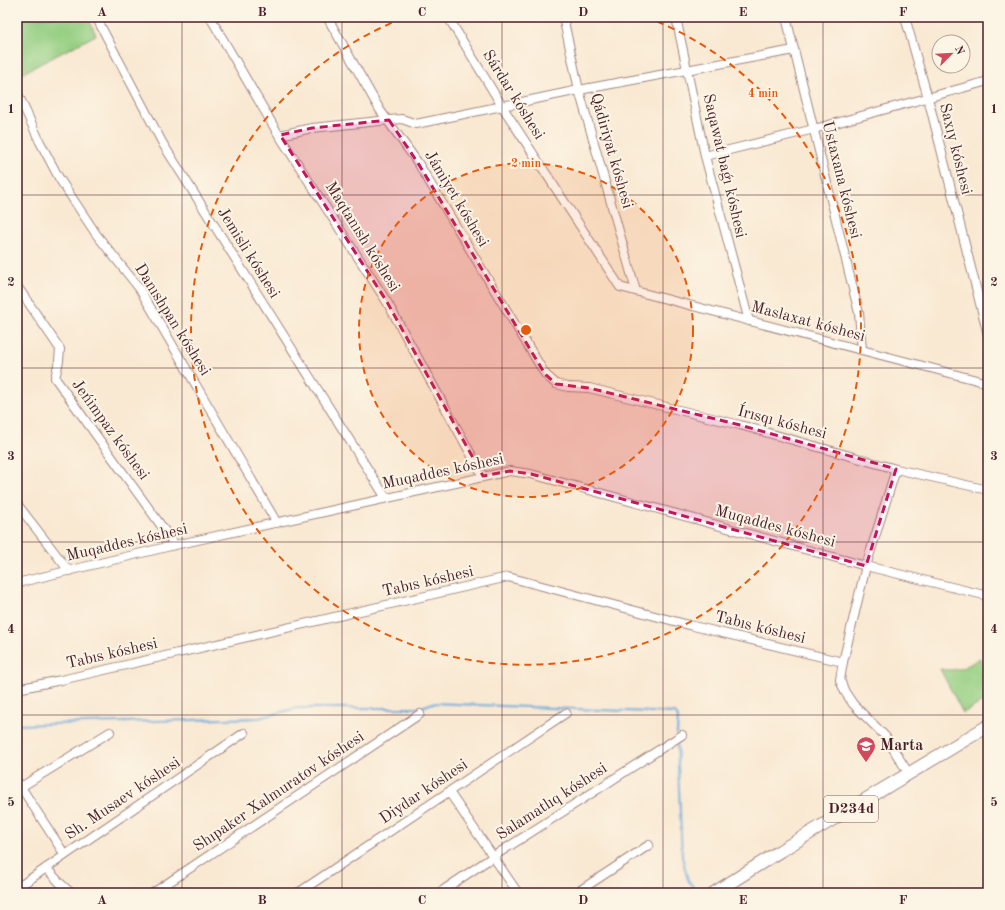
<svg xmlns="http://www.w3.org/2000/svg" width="1005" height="910" font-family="'Old Standard TT',serif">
  <rect width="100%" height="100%" fill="#fcf5e5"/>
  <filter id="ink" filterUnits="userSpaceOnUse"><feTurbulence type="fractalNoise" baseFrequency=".025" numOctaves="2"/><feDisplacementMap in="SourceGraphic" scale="8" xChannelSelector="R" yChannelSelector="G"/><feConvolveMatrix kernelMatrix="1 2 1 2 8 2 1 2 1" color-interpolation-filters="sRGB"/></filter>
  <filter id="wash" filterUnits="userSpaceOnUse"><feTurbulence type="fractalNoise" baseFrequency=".012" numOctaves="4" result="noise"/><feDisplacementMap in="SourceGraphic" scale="16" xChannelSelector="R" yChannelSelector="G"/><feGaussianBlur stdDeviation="0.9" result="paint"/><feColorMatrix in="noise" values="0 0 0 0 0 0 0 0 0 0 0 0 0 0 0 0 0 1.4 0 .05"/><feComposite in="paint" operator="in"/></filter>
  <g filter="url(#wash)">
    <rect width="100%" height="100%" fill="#f9e9d3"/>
    <g fill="#95cf83" stroke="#707757">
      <polygon points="17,17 88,17 96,35 17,76"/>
      <path d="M980,658L988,678V699L963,713L940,669C959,672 964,668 980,658Z"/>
    </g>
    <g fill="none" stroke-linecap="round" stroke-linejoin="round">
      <g stroke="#68a8db" stroke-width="2">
        <polyline points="17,725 259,718 297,708 419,708 433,703 675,713 678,717 677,734"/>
        <polyline points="677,742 682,857 688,880 697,892"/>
        <polyline points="944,893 955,890 988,893"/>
      </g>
    </g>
  </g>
  <g filter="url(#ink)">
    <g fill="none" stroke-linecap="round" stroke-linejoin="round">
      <defs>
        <g id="minor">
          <polyline points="96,17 163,144 386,498"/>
          <polyline points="210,17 277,132 387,302 483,476"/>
          <polyline points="327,17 380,110 418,163 545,374 556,384 568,387 589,388 740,425 896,469 988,490"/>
          <polyline points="448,17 502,106 620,287 988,383"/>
          <polyline points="563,17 579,90 636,291"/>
          <polyline points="676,17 705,156 749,321"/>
          <polyline points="786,17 859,313 862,350"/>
          <polyline points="905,17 928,98 988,335"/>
          <polyline points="17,92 40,142 59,178 96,234 139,288 277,523"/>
          <polyline points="280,135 312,128 389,120 402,119 416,124 579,90 794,50"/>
          <polyline points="705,156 814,129 988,81"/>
          <polyline points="17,286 60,349 59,361 55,378 175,545"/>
          <polyline points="896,469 866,566 843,662 840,680 845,692 853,704 885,736 909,774"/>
          <polyline points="17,504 69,571"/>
          <polyline points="17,583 175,545 510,471 531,474 866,566 988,596"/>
          <polyline points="17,687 22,688 61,680 508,577 689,625 843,662"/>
          <polyline points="17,781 65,855"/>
          <polyline points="21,787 110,732"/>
          <polyline points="449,792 518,893"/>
          <polyline points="46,868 60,883 71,893"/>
          <polyline points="17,888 244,733"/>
          <polyline points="153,893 420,714"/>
          <polyline points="298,893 566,713"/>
          <polyline points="439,893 494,856 682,735"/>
          <polyline points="576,893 649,845"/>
        </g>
        <polyline id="primary" points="714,893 780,851 988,726"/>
      </defs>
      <use href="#minor" stroke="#a2847f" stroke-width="10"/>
      <use href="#primary" stroke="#a2847f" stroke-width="14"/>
      <use href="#minor" stroke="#fff" stroke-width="8"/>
      <use href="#primary" stroke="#fff" stroke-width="12"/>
    </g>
  </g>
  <path fill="#c2185b" fill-opacity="0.2" stroke="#c2185b" stroke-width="3" stroke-dasharray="8 5" stroke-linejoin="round" d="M389,120L418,163L545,374L556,384L589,388L740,425L896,469L866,566L531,474L510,471L483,476L387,302L280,135L312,128Z"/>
  <path fill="none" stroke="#4a1f2b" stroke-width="1" stroke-opacity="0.55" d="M182,17V893M342,17V893M502,17V893M663,17V893M823,17V893M17,195H988M17,368H988M17,542H988M17,715H988"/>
  <circle cx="526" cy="330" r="167" fill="#e8590c" fill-opacity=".12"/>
  <g fill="none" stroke="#e8590c" stroke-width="2" stroke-dasharray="7 5">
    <circle cx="526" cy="330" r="167"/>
    <path d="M646 17A335 335 0 1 1 406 17"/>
  </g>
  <defs>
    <symbol id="school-pin" viewBox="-11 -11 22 30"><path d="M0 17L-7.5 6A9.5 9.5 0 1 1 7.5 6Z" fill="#d1495b" stroke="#fcf5e5"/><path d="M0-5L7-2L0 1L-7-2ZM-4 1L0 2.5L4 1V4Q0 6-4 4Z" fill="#fff"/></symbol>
  </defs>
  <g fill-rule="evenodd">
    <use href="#school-pin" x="855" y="735" width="22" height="30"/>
  </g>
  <g text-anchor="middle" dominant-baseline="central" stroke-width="4" stroke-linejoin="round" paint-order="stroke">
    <rect fill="#fcf5e5" stroke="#7f5f63" stroke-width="1" x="824" y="796" width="54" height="26" rx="3"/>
    <g font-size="15" font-weight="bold" fill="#4a1f2b">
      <text x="851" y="809">D234d</text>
    </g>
    <g font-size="16" fill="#4a1f2b" stroke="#fcf5e5">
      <text transform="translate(513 95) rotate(58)">Sárdar kóshesi</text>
      <text transform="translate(955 149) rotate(76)">Saxıy kóshesi</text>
      <text transform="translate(611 151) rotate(74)">Qádiriyat kóshesi</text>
      <text transform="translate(724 166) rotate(77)">Saqawat baǵı kóshesi</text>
      <text transform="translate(841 180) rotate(76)">Ustaxana kóshesi</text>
      <text transform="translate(456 199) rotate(59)">Jámiyet kóshesi</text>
      <text transform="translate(362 237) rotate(58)">Maqtanısh kóshesi</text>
      <text transform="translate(248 253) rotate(58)">Jemisli kóshesi</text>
      <text transform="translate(172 320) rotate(58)">Danıshpan kóshesi</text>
      <text transform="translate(808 322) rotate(15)">Maslaxat kóshesi</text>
      <text transform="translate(782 423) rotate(15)">Írısqı kóshesi</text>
      <text transform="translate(110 430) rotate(54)">Jeńimpaz kóshesi</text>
      <text transform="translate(443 472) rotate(-12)">Muqaddes kóshesi</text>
      <text transform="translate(775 527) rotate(15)">Muqaddes kóshesi</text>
      <text transform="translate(127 543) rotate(-13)">Muqaddes kóshesi</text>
      <text transform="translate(428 582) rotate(-13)">Tabıs kóshesi</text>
      <text transform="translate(760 628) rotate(14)">Tabıs kóshesi</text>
      <text transform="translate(112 654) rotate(-13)">Tabıs kóshesi</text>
      <text transform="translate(279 792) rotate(-34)">Shıpaker Xalmuratov kóshesi</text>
      <text transform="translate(424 792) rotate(-34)">Diydar kóshesi</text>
      <text transform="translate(123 799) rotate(-34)">Sh. Musaev kóshesi</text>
      <text transform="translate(552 802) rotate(-33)">Salamatlıq kóshesi</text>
    </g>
    <g font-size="16" font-weight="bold" fill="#4a1f2b" stroke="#fcf5e5" text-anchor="start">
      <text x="880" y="746">Marta</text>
    </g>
  </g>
  <circle cx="526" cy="330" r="6" fill="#e8590c" stroke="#fcf5e5" stroke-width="2"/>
  <g font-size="12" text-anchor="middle" font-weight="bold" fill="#e8590c" stroke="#fcf5e5" stroke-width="4" stroke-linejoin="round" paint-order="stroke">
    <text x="763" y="97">4 min</text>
    <text x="526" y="167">2 min</text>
  </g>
  <rect width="1005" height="910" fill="none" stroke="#fcf5e5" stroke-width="44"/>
  <g transform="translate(951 54) rotate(66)"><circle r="19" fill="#fcf5e5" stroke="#b59f9b"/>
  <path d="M0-3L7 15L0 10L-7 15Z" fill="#d1495b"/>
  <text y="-6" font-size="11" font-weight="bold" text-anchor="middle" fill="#4a1f2b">N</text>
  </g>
  <rect x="22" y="22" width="961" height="866" fill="none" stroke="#4a1f2b" stroke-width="1.5"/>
  <g font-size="13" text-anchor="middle" font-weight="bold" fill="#4a1f2b">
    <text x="102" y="16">A</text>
    <text x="262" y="16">B</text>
    <text x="422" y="16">C</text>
    <text x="583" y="16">D</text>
    <text x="743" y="16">E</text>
    <text x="903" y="16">F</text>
    <text x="11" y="113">1</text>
    <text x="994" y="113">1</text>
    <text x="11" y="286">2</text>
    <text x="994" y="286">2</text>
    <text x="11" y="460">3</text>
    <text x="994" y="460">3</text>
    <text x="11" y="633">4</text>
    <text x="994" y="633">4</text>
    <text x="11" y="806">5</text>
    <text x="994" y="806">5</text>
    <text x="102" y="904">A</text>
    <text x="262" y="904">B</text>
    <text x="422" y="904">C</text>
    <text x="583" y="904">D</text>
    <text x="743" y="904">E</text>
    <text x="903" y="904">F</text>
  </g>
</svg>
